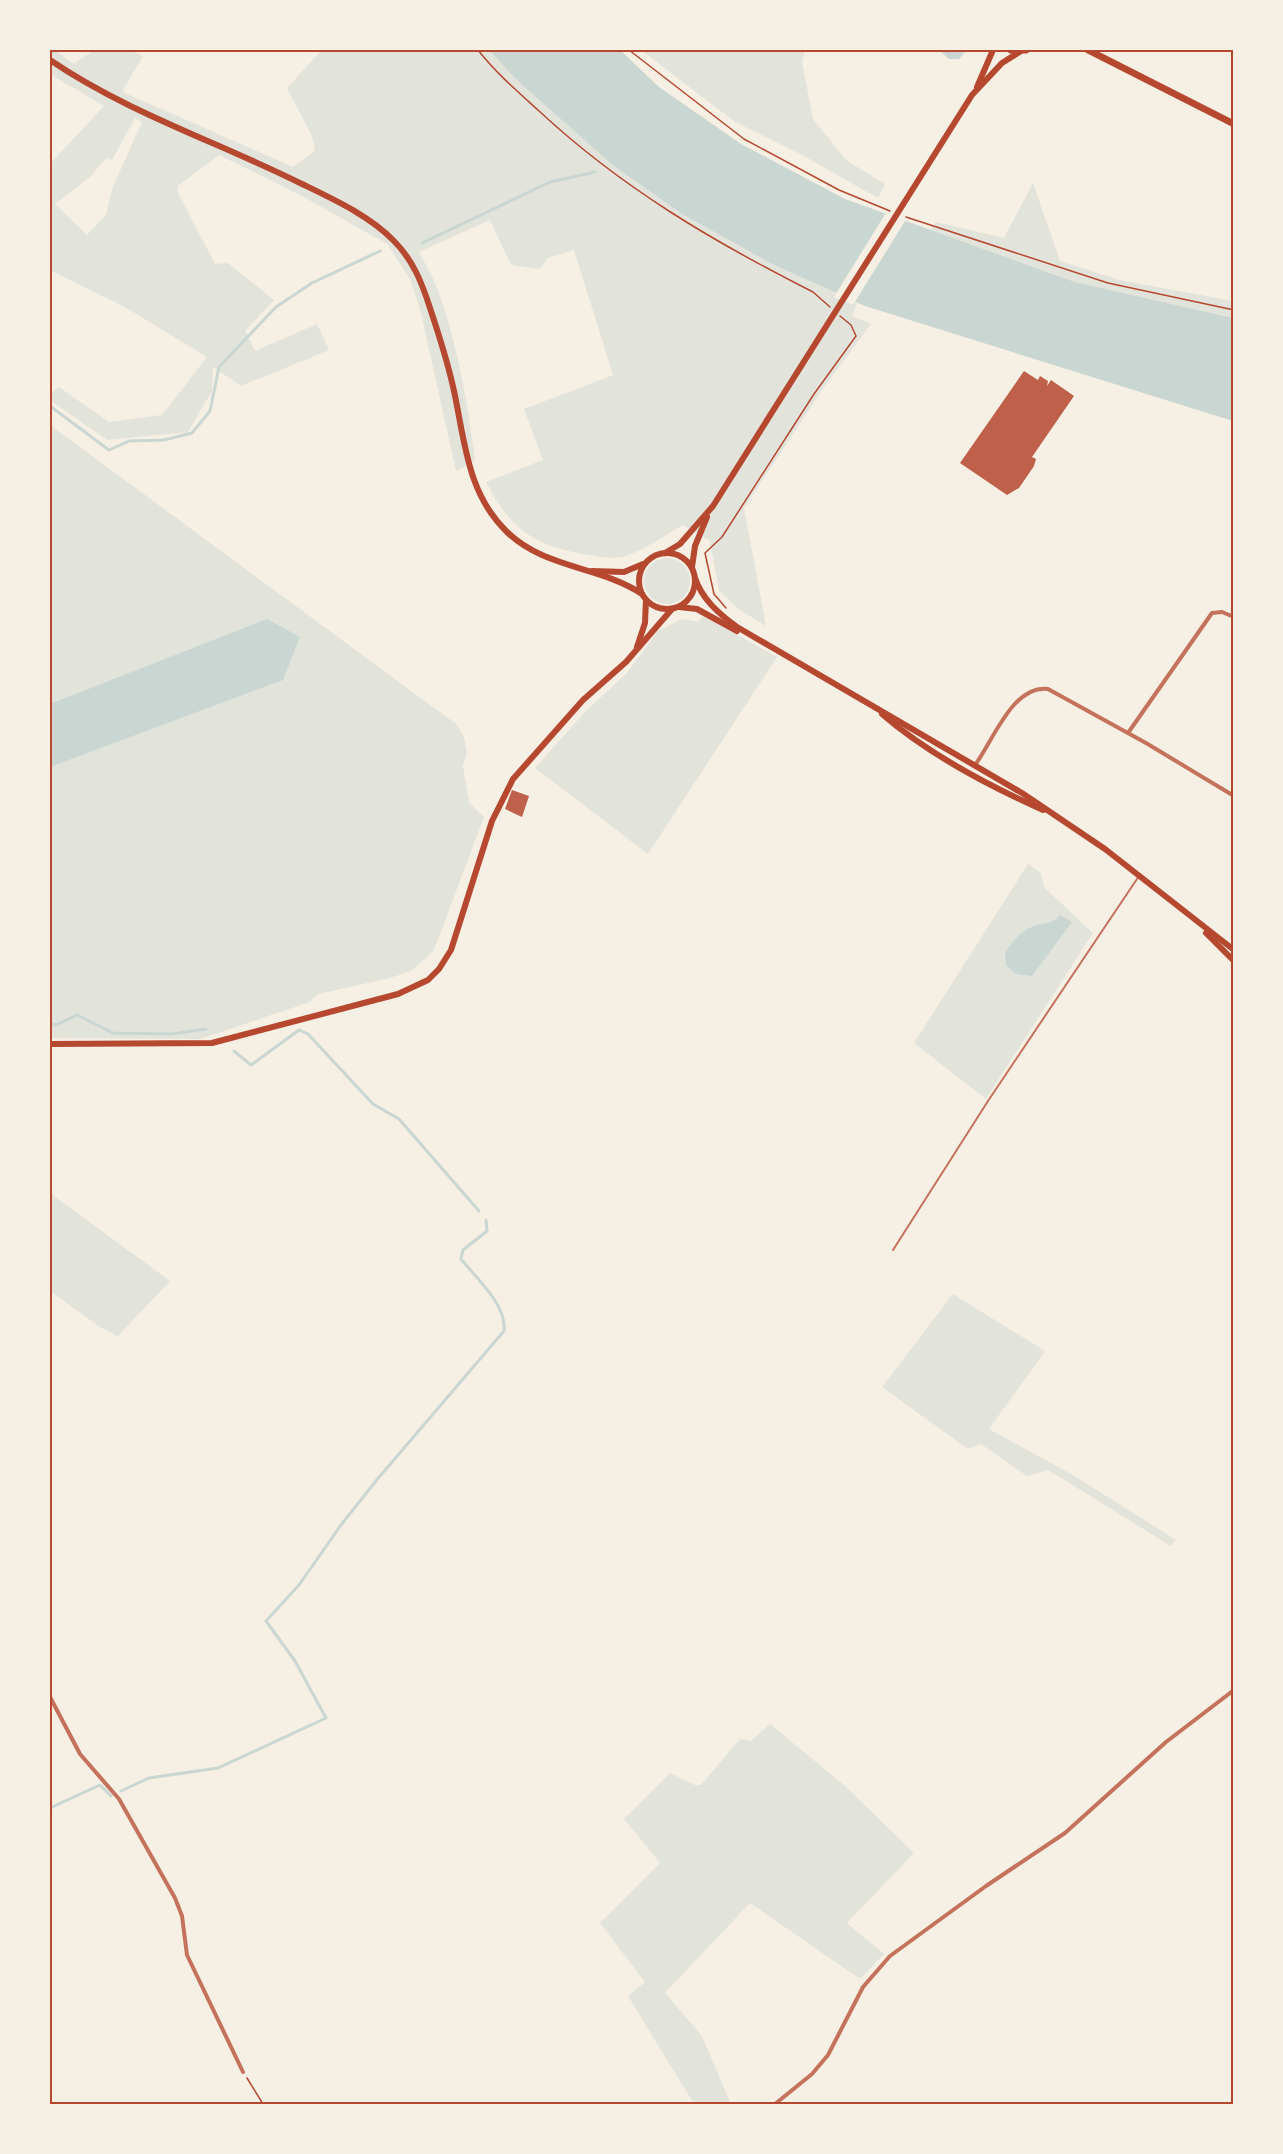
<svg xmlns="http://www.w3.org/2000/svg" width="1283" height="2154" font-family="'Open Sans',sans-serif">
  <rect width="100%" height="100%" fill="#f6efe4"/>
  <g fill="#e2e4dc" fill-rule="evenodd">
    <path d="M50,50H55L74,64L94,50H131L143,56L123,90L125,93L293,167L315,151L312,136L287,88L322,50H489L615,167L682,214L772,264L857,303L852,316L871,324L824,387L744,508L766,626L740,610L719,591L710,541L683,525C665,535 646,549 626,556C615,560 601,557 590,555C537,547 511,531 486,482L543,460L524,409L613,375L574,250L548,258L540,269L511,265L490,220L419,252C426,265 434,279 439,293C458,347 468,405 475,461L456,471L421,313L410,279L387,244L302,196L219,155L178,186V193L215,264L228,263L274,300L245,331L255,351L317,324L329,350L241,386L213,367L212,391L188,432L107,440L50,400V394L59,387L109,422L162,415L207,357L123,306L50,270V164L104,106L50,74ZM135,118L142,122L112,189L106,215L87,235L55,204L91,176L106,158L112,160Z"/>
    <polygon points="641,50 805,50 802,62 813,119 846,160 885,184 878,198 802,155 735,122"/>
    <polygon points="1033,183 1060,261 1120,280 1233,301 1233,318 1075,282 931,230 936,222 1004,238"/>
    <polygon points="50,425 456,724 464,737 467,753 463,766 469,803 484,817 440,934 434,950 425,959 411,971 390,978 318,994 310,1002 200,1039 50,1038"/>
    <circle cx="667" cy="581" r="23"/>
    <polygon points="703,616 777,657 648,854 535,768 586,711 627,673 658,631 682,619 698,622"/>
    <polygon points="1028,864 1041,873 1044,887 1093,933 986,1099 914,1043"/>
    <polygon points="50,1193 170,1281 118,1336 100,1327 50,1291"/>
    <polygon points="953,1294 1045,1351 989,1429 1071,1474 1176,1540 1171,1546 1048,1470 1027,1476 981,1444 968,1449 882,1387"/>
    <polygon points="770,1724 844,1785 914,1853 847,1923 884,1954 860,1979 750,1903 665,1993 702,2036 731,2104 694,2104 628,1996 645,1982 600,1923 660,1863 624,1819 670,1773 695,1785 701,1785 740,1739 751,1741"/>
  </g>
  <g fill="#c9d6d2">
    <polygon points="489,50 620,50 659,87 741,144 845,199 1075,282 1233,318 1233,421 865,306 772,264 682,214 615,167 518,81"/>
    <polygon points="939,50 967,50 959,59 949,59"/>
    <polygon points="267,619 300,637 283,680 50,767 50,704"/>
    <path d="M1060,915L1072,922L1032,976L1016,974L1006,965L1005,953C1013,941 1020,931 1034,926C1046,922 1051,925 1060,915Z"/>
  </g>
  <polygon fill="#f6efe4" points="887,211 907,218 853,305 834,297"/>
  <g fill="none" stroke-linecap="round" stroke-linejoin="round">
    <g stroke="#c9d6d2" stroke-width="3">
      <polyline points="422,243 550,182 595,172"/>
      <polyline points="50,406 109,450 129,441 164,440 192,433 210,411 219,367 276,307 312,283 380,251"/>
      <polyline points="50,1023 56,1025 77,1015 113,1033 171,1034 206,1029"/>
      <polyline points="234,1051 251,1065 299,1030 308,1034 373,1104 399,1119 479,1211"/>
      <path d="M121,1791L149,1778L218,1768L326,1718L295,1661L266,1621L299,1585L341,1525L375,1482L504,1331C507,1305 477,1279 461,1259L463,1250L487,1231L486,1220"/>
      <polyline points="50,1808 100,1785 111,1796"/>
    </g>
  </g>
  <g fill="#bf614a">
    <polygon points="1024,371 1038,380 1040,376 1048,381 1047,386 1051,380 1074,396 1032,457 1036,459 1034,466 1019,488 1007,495 960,463"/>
    <polygon points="512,790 529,796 522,817 505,809"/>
  </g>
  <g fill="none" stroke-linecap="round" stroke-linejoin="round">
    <g stroke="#b5482f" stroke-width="1.5">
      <path d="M478,50C495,72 518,92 539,111C622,188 712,241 813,292L830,307"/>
      <polyline points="629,50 744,139 839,190 890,211"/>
      <polyline points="906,217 1108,283 1234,310"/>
      <polyline points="726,608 714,594 705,553 722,537 814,394 856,336 851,325 840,316"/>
      <polyline points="247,2078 263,2104"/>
    </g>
    <polyline stroke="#c5725c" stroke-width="2" points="893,1250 988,1101 1139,876"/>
    <g stroke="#c5725c" stroke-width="4">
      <polyline points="1128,733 1212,613 1222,612 1234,617"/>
      <path d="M975,765C993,741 1013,684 1048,689L1146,743L1234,796"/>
      <polyline points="50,1697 80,1754 119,1799 175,1898 182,1916 187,1955 243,2072"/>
      <polyline points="775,2104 812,2074 828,2055 863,1987 890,1956 986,1886 1065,1833 1166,1742 1234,1690"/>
    </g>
    <g stroke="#b5482f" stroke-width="6">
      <path d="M50,60C128,113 218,142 302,184C333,199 370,216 394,241C413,260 422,283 430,308C439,335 448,363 454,391C465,442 467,493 507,532C545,569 600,566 642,594"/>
      <polyline points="977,87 993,50"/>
      <circle cx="667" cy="581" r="28"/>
      <polyline points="665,553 680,544 713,506 972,95 1002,63 1021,51"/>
      <polyline points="692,567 695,546 707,517"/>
      <polyline points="592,571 624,572 643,564"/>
      <path d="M695,578C702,599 719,614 737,627L1022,793L1105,849L1234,950"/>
      <polyline points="679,607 697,609 737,631"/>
      <polyline points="637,647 645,623 646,600"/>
      <path d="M882,714C928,754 987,785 1043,810"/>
      <polyline points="1206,933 1234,961"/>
      <polyline points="50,1044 212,1043 398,994 428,980 439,969 451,950 492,821 513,779 583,700 626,662 672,609"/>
    </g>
    <g stroke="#b5482f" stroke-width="7">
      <polyline points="1011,50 1026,50"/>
      <polyline points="1088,50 1234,124"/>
    </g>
  </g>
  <rect width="1283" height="2154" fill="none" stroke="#f6efe4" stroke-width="102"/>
  <rect x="51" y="51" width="1181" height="2052" fill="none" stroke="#b5482f" stroke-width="2"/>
</svg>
